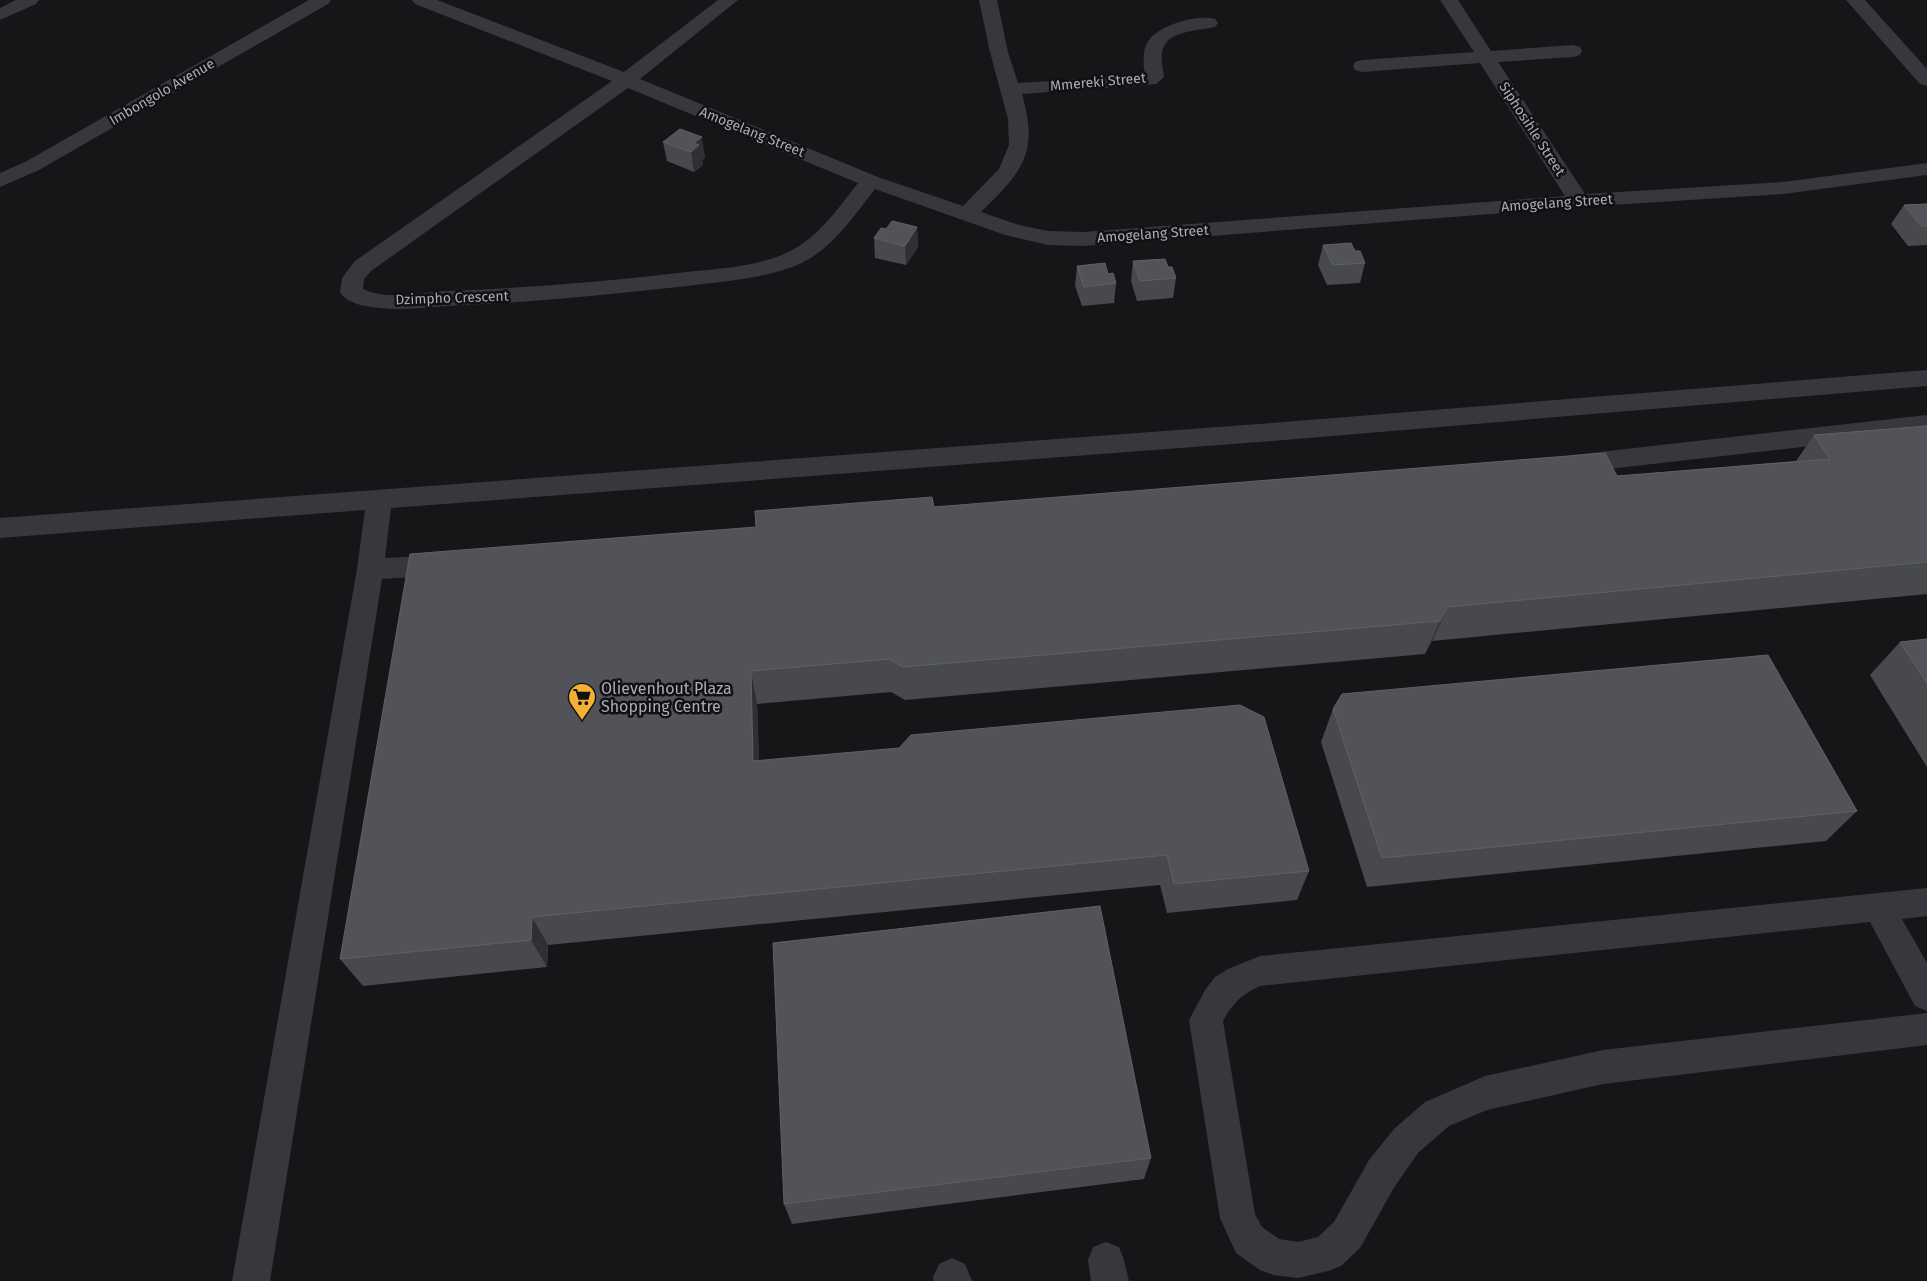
<svg xmlns="http://www.w3.org/2000/svg" width="1927" height="1281" font-family="'Fira Sans',sans-serif">
  <rect width="100%" height="100%" fill="#161618"/>
  <g fill="none" stroke-linecap="round" stroke-linejoin="round">
    <g fill="#37383d" fill-rule="evenodd">
      <polygon points="16,0 39,0 36,4 0,20 0,8"/>
      <polygon points="309,0 331,0 328,4 39,170 0,187 0,173 25,162"/>
      <path d="M412,0H437L624,72L718,0H738L640,79L878,177L963,206L999,169L1009,145L1008,119L990,52L979,0H997L1008,52L1018,83L1144,75C1144,64 1142,53 1147,43C1157,25 1197,14 1215,19L1218,23L1215,27C1198,31 1165,30 1162,53C1161,61 1163,69 1164,77L1156,84L1022,94C1039,153 1023,171 981,212L1019,225L1048,231L1083,232L1565,196L1480,63L1362,72L1355,70L1353,66L1355,62L1362,60L1474,52L1440,0H1458L1491,51L1573,45L1580,47L1582,51L1580,55L1573,57L1498,62L1585,194L1783,182L1927,163V175L1783,194L1579,207L1083,246L1048,245L1005,235L875,189C853,217 831,251 797,265C760,280 718,282 678,287C607,295 535,302 464,305C436,306 408,311 381,308C367,307 347,304 340,292L342,278L355,261L612,81L415,4ZM628,88L858,183C837,210 815,242 782,255C750,268 712,269 678,273C602,282 525,288 449,291C422,292 387,301 363,289L364,279L371,271Z"/>
      <polygon points="1846,0 1865,0 1927,69 1927,86 1920,84"/>
      <polygon points="1927,370 1927,386 1272,441 391,508 385,558 445,555 454,558 458,565 454,572 445,575 382,579 270,1281 232,1281 357,569 365,510 0,538 0,518 1272,423"/>
      <polygon points="1927,415 1927,433 1573,473 1564,470 1561,464 1564,458 1573,455"/>
      <path d="M1927,888V916L1902,919L1927,963V1011L1915,1006L1870,922L1260,986C1242,994 1232,1004 1223,1021L1255,1214L1262,1227L1279,1239L1298,1242L1318,1237L1334,1222L1369,1160L1394,1129L1425,1102L1485,1076L1603,1050L1927,1013V1045L1603,1084L1487,1110L1449,1126L1418,1153L1395,1186L1360,1248L1341,1266L1328,1271L1298,1278L1273,1275L1260,1270L1236,1253L1220,1218L1189,1020L1205,990L1215,977L1228,969L1260,956Z"/>
      <polygon points="1106,1242 1119,1247 1124,1260 1129,1281 1091,1281 1088,1260 1093,1247"/>
      <polygon points="952,1258 965,1264 972,1281 934,1281 933,1277 939,1264"/>
    </g>
  </g>
  <g fill="#47494d">
    <polygon points="663,142 705,157 702,160 703,165 694,172 667,161"/>
    <polygon points="1927,204 1927,245 1908,246 1891,224 1904,205"/>
    <polygon points="917,227 918,247 906,265 875,258 874,238 886,229"/>
    <polygon points="1323,245 1355,251 1365,263 1360,283 1327,285 1318,265"/>
    <polygon points="1133,261 1168,267 1176,278 1173,298 1137,301 1131,281"/>
    <polygon points="1077,266 1108,274 1116,283 1114,303 1082,306 1075,286"/>
    <polygon points="1927,426 1927,594 1432,641 1425,654 905,700 891,692 757,704 759,760 1309,871 1297,900 1167,913 1160,885 548,945 547,967 363,986 340,959 756,527 934,507 1617,476 1796,461 1814,435"/>
    <polygon points="1927,639 1927,767 1870,675 1900,642"/>
    <polygon points="1333,709 1857,811 1826,841 1367,887 1321,742"/>
    <polygon points="1151,1158 1144,1179 792,1224 784,1204"/>
  </g>
  <g fill="#2f3033">
    <polygon points="702,137 705,157 702,160 703,165 694,172 691,152 694,143"/>
    <polygon points="917,227 918,247 906,265 905,246"/>
    <polygon points="1448,607 1432,641 1425,654 1440,621"/>
    <polygon points="751,671 757,704 760,792 753,761"/>
    <polygon points="532,917 548,945 547,967 531,940"/>
  </g>
  <g fill="#525359" stroke="#5f6168">
    <polygon points="680,129 702,137 694,143 699,145 691,152 663,142"/>
    <polygon points="1927,204 1927,226 1921,226 1904,205"/>
    <polygon points="892,221 917,227 905,246 874,238 881,228 886,229"/>
    <polygon points="1351,243 1355,251 1360,251 1365,263 1333,265 1323,245"/>
    <polygon points="1165,259 1168,267 1172,267 1176,278 1140,281 1133,261"/>
    <polygon points="1105,263 1108,274 1113,273 1116,283 1084,287 1077,266"/>
    <polygon points="1927,426 1927,562 1448,607 1440,621 903,667 889,659 751,671 753,761 899,748 911,735 1240,705 1264,717 1309,871 1174,884 1167,855 532,917 531,940 340,959 410,554 756,527 755,511 932,497 934,507 1605,453 1617,476 1830,459 1814,435"/>
    <polygon points="1927,639 1927,683 1900,642"/>
    <polygon points="1768,655 1857,811 1382,858 1333,709 1342,694"/>
    <polygon points="1100,906 1151,1158 784,1204 773,943"/>
  </g>
  <defs>
    <symbol id="supermarket-pin" viewBox="-11 -11 22 30"><path d="M0 17L-7.5 6A9.5 9.5 0 1 1 7.5 6Z" fill="#f2b134" stroke="#111113"/><path d="M-6-5.5h2.5l.6 2H6L4.5 2H-2.5L-4.4-4H-6ZM-1.5 3.2a1.3 1.3 0 1 0 .1 0ZM3 3.2a1.3 1.3 0 1 0 .1 0Z" fill="#111"/></symbol>
  </defs>
  <g fill-rule="evenodd">
    <use href="#supermarket-pin" x="566" y="681" width="32" height="43"/>
  </g>
  <g text-anchor="middle" dominant-baseline="central" stroke-width="5" stroke-linejoin="round" paint-order="stroke">
    <g font-size="14" fill="#a8adb8" stroke="#111113">
      <text transform="translate(1098 82) rotate(-5)">Mmereki Street</text>
      <text transform="translate(162 92) rotate(-30)">Imbongolo Avenue</text>
      <text transform="translate(1532 129) rotate(57)">Siphosihle Street</text>
      <text transform="translate(752 132) rotate(22)">Amogelang Street</text>
      <text transform="translate(1557 203) rotate(-4)">Amogelang Street</text>
      <text transform="translate(1153 234) rotate(-4)">Amogelang Street</text>
      <text transform="translate(452 298) rotate(-2)">Dzimpho Crescent</text>
    </g>
    <g font-size="16" fill="#a8adb8" stroke="#111113" text-anchor="start">
      <text x="601" y="688">Olievenhout Plaza<tspan x="601" dy="18">Shopping Centre</tspan></text>
    </g>
  </g>
</svg>
